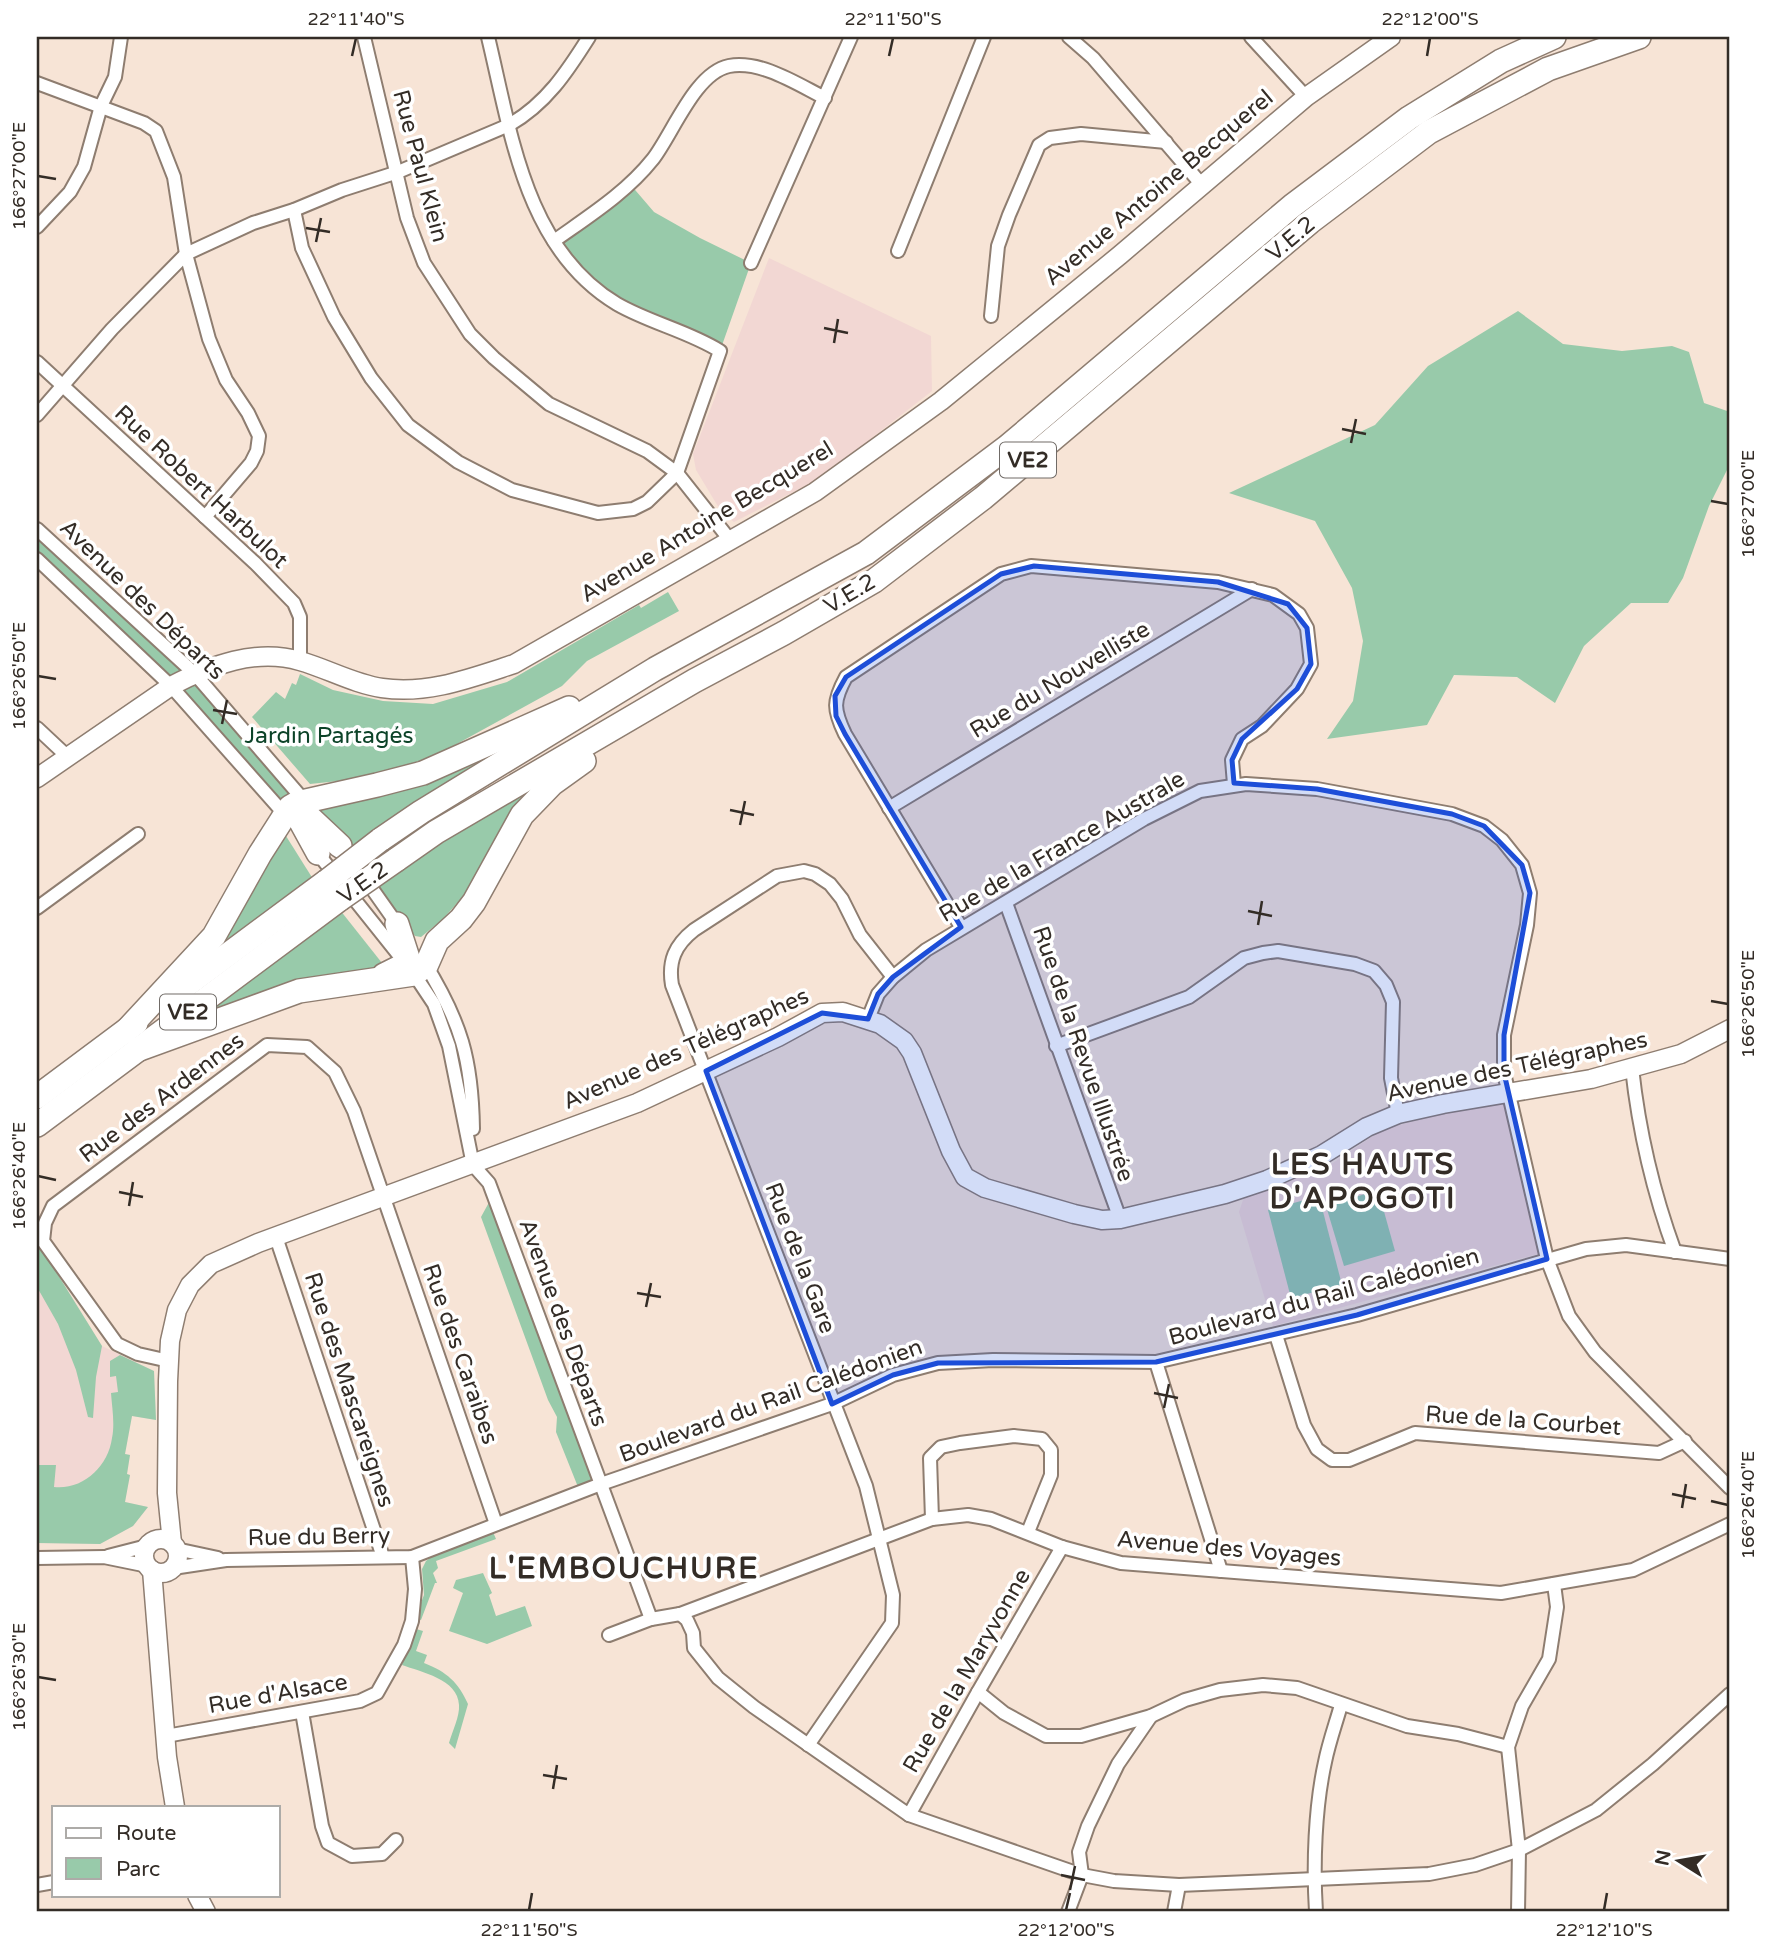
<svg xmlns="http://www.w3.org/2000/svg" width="1767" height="1949" font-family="'Varela Round',sans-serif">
  <rect width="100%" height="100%" fill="#f7e4d6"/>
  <g fill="#f2d7d3">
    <polygon points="769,258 931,336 932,391 819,479 734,522 722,513 696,470 693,454"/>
    <polygon points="1506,1099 1541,1253 1273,1326 1239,1212 1245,1194 1330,1165 1382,1130 1479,1103"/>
    <polygon points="37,1241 102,1346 154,1371 156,1420 132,1416 125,1454 130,1455 127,1474 130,1475 125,1502 148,1507 133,1526 100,1544 37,1543"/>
  </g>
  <g fill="#98caaa">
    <polygon points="630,184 654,212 700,238 751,263 720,351 617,304 554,241"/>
    <polygon points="1518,311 1563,344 1622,351 1672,346 1689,352 1704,403 1730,412 1730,464 1709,506 1683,578 1668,603 1631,603 1584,646 1555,703 1517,677 1454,675 1427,725 1327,739 1353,701 1363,641 1352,588 1315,521 1229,493 1375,425 1428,366"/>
    <polygon points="37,529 139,622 304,801 285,815 171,686 37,559"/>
    <polygon points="668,592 679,611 587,661 562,686 444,751 394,771 348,780 310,784 252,717 276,692 285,699 292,683 296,685 300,674 333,690 383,701 433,704 507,682 639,605 641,608"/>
    <polygon points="501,751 353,851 322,815 320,807"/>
    <polygon points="544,777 517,802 466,893 443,919 421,937 415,936 375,882"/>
    <polygon points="286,836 313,879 204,960 281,837"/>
    <polygon points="340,910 382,963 380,970 200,1016"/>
    <polygon points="1378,1190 1395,1251 1344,1266 1326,1206"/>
    <polygon points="493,1195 601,1484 580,1492 556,1432 557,1417 548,1400 481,1217"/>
    <polygon points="1319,1196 1342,1285 1291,1298 1268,1210"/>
    <polygon points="37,1241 102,1346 96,1377 93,1418 88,1417 76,1370 58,1324 37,1287"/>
    <path d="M120,1355L154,1371L156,1420L132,1416L125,1454L130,1455L127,1474L130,1475L125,1502L148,1507L133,1526L100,1544L37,1543V1465H56L54,1487C83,1490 108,1467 112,1438C115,1424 112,1407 111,1393L118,1392L116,1376L110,1377V1361Z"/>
    <polygon points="493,1532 496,1539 436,1561 438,1568 433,1573 437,1583 435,1583 421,1620 415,1618 424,1595 422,1569 426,1561 437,1553"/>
    <polygon points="483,1573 492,1593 489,1595 496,1616 525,1606 532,1626 487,1644 449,1631 463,1593 453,1588 456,1580"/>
    <path d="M416,1629L423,1631L416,1651L427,1655L424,1663C447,1672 458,1682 468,1704L455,1749L449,1743C452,1732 460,1716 459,1705C458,1679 421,1672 402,1665Z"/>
  </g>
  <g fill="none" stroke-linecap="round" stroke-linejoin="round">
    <defs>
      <g id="street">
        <polyline points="364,37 407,218 424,263 470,334 494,358 549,404 647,451 677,473 730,540"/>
        <polyline points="1069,37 1093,58 1202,185"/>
        <polyline points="1251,37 1306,97"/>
        <polyline points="37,83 144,123 156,131 174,177 186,254 209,339 226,380 248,413 259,436 257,451 251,463 205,517"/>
        <path d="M294,210L302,248L334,317L371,378L408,425L458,462L512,490L598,513L633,509L647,502L677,473L720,351C688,331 650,323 617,304C525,249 511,132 488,37"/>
        <polyline points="37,227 70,192 84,167 101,106 115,77 121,37"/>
        <path d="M554,241C589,216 626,193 653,159C673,133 695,73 729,66C761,60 797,84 825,98"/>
        <polyline points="898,251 984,37"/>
        <polyline points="751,263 851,37"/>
        <polyline points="991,316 998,246 1009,215 1039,145 1050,138 1081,134 1166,142"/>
        <polyline points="37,362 255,563 294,603 300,617 300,661"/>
        <path d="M37,415L112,329L186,254L253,223L294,210L342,190L398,172L509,125C546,104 567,72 589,37"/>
        <polyline points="37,529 195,674 307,804"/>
        <polyline points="37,559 171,686 287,817"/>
        <polyline points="37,728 69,758"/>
        <polyline points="889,808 1252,589"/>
        <polyline points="315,850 414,974 434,1004 449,1046 473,1165 489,1183 651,1619"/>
        <polyline points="363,876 399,927"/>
        <polyline points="1006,903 1120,1219"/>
        <polyline points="37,908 138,834"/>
        <path d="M961,927L845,734C833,709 833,701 846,677L1001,574L1031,566L1218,582L1273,595L1299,614L1307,628L1311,664L1297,689L1262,726L1242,739L1232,760L1234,784"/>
        <path d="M424,962C461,1022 472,1059 473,1129"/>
        <polyline points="868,1019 878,994 893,977 926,950 1144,819 1200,791 1246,784 1317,789 1452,814 1484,826 1502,840 1522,865 1530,893 1527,925 1504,1035 1504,1073 1547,1259 1569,1316 1595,1352 1730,1488"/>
        <polyline points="1056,1046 1189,997 1244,958 1263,953 1278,951 1355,964 1374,971 1386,985 1393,1002 1391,1078 1398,1114"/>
        <path d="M1632,1068C1639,1132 1653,1192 1675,1252"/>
        <polyline points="276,1237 383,1557"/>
        <polyline points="1276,1335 1304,1425 1317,1449 1332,1460 1349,1460 1415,1433 1659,1453 1685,1441"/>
        <polyline points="169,1361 138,1354 117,1344 43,1241 45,1223 53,1206 267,1045 307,1047 335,1072 354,1111 496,1524"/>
        <polyline points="1156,1362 1221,1571"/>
        <polyline points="932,1519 930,1458 941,1447 960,1443 1014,1436 1042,1439 1051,1450 1051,1475 1028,1532"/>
        <polyline points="176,1549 218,1558"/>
        <polyline points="108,1556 147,1546"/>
        <polyline points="37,1558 104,1557 148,1566"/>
        <polyline points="173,1568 226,1560 412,1557 601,1484 832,1404 893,1375 938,1363 993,1360 1156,1362 1357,1315 1586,1249 1626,1245 1730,1259"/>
        <polyline points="680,1614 687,1620 693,1633 694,1648 718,1678 754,1707 909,1815 1082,1875 1114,1881 1179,1885 1429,1874 1475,1865 1519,1850 1596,1810 1653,1764 1730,1694"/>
        <polyline points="609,1635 651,1619 680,1614 932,1519 968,1515 991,1519 1062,1547 1121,1563 1501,1593 1633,1570 1730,1524"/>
        <polyline points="978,1692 1004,1713 1046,1736 1081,1736 1151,1716 1185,1700 1220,1690 1263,1685 1297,1688 1407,1726 1458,1734 1508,1747"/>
        <polyline points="302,1712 322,1826 328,1843 352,1856 382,1854 396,1840"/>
        <polyline points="166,1736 360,1701 377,1693 404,1645 412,1621 415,1589 412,1557"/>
        <path d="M808,1745L892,1623L893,1595L866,1486L672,985C668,961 675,945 694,930L777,876L804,871L815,874L830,884L842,899L860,935L893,977"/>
        <polyline points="909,1815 978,1692 1062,1547"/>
        <polyline points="37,1885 54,1882"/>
        <polyline points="1068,1912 1082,1875 1079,1852 1088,1826 1118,1764 1151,1716"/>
        <polyline points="1174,1912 1179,1885"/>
        <path d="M1316,1912C1313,1865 1315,1807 1325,1762C1329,1742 1336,1723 1341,1705"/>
        <polyline points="1518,1912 1519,1850 1508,1747 1522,1706 1549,1659 1557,1607 1554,1584"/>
      </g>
      <g id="secondary">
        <path d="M37,778L171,686C211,665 256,648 300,661C328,669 354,684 382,688C427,695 471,678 514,664L815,492L941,401L1120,255L1306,97L1391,37"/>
        <circle cx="161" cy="1556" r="17"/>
        <polyline points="172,1543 167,1493 168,1381 170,1341 177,1310 190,1285 211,1264 258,1243 637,1103 778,1037 822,1013 843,1012 880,1024 904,1041 912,1053 951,1151 965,1177 985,1188 1074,1214 1102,1220 1120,1219 1225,1194 1267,1180 1322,1155 1367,1127 1398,1114 1443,1104 1591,1079 1681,1054 1730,1029"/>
        <polyline points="152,1570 167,1757 175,1807"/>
        <polyline points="197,1895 206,1912"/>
      </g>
      <g id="highway">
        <polyline points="301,811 301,822 318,853"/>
        <polyline points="285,815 300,813 307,815 340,846"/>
        <polyline points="380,840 421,812 655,669 866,553 1007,447 1292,206 1409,118 1501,61 1554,37"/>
        <polyline points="396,860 436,832 694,681 784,633 874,581 983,498 1310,222 1429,132 1548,69 1639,37"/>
        <polyline points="384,975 406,964 408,958 397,924"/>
        <polyline points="172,996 327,881"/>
        <polyline points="126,1031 214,936 260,854 290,807 297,803 377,785 423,773 569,708"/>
        <polyline points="137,1050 299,991 414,974 426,966 437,941 461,919 474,902 522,815 552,784 584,761"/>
        <polyline points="37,1097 136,1023"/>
        <polyline points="37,1125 340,899"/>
      </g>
    </defs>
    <use href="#street" stroke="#8e7d70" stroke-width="16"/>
    <use href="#secondary" stroke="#8e7d70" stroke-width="21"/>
    <use href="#highway" stroke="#8e7d70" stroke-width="26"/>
    <use href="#street" stroke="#fff" stroke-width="12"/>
    <use href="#secondary" stroke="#fff" stroke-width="18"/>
    <use href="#highway" stroke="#fff" stroke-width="23"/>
    <defs>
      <g id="highway-bridge">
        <polyline points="327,881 380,840"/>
        <polyline points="340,899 396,860"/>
      </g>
    </defs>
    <use href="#highway-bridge" stroke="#8e7d70" stroke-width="26" stroke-linecap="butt"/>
    <use href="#highway-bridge" stroke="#fff" stroke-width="23"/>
  </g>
  <path fill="#1d4ed8" fill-opacity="0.2" stroke="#1d4ed8" stroke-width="5" stroke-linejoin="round" d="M1034,566L1218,582L1288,604L1307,628L1311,664L1297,689L1242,739L1232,760L1234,783L1317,789L1452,814L1484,826L1522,865L1530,893L1504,1035V1073L1547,1259L1357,1315L1156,1362L938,1363L893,1375L832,1404L706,1071L822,1013L868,1019L878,994L893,977L961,927L845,734L836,716L835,696L846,677L1001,574Z"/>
  <path fill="none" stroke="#332c26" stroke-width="2.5" d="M352,56L356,38M889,56L893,38M1427,56L1430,38M38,176L56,179M306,228L330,232M316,242L321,218M824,328L848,333M834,343L838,319M1342,429L1366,434M1351,443L1356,419M1711,501L1728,504M38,676L56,679M213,710L237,714M222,724L227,700M730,810L754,815M740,825L745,801M1248,911L1272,916M1258,925L1262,901M1711,1001L1728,1004M38,1176L56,1180M119,1192L143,1197M129,1206L133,1182M637,1293L661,1297M646,1307L651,1283M1154,1393L1178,1398M1164,1408L1169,1384M1672,1494L1696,1499M1711,1501L1728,1505M1682,1508L1686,1484M38,1677L56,1680M543,1775L567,1779M553,1789L557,1765M1061,1875L1085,1880M1070,1890L1075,1866M529,1910L532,1893M1066,1910L1070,1893M1604,1910L1607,1893"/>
  <g text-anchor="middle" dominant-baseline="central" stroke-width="7" stroke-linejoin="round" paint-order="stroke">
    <g fill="#fff" stroke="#706b67" stroke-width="2">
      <rect x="1000" y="442.5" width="56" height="35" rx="5"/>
      <rect x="160" y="994.5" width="56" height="35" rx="5"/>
    </g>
    <g font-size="21" font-weight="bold" fill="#332c26">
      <text x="1028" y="460">VE2</text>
      <text x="188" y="1012">VE2</text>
    </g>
    <g font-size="23" fill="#332c26" stroke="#fff">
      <text transform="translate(420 166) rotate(75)">Rue Paul Klein</text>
      <text transform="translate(1159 188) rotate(-40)">Avenue Antoine Becquerel</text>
      <text transform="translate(1291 239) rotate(-40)">V.E.2</text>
      <text transform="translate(201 487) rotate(43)">Rue Robert Harbulot</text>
      <text transform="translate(707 522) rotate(-31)">Avenue Antoine Becquerel</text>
      <text transform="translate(850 594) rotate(-31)">V.E.2</text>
      <text transform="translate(142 600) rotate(44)">Avenue des Départs</text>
      <text transform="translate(1060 680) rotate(-31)">Rue du Nouvelliste</text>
      <text transform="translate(1062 847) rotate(-30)">Rue de la France Australe</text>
      <text transform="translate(363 883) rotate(-35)">V.E.2</text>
      <text transform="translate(686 1049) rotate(-24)">Avenue des Télégraphes</text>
      <text transform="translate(1083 1054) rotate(71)">Rue de la Revue Illustrée</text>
      <text transform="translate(1517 1067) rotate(-12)">Avenue des Télégraphes</text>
      <text transform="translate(162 1098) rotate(-37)">Rue des Ardennes</text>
      <text transform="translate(800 1258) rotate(69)">Rue de la Gare</text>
      <text transform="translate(1324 1297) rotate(-15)">Boulevard du Rail Calédonien</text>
      <text transform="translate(563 1323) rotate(70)">Avenue des Départs</text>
      <text transform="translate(460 1354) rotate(71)">Rue des Caraibes</text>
      <text transform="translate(349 1390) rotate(72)">Rue des Mascareignes</text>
      <text transform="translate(771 1401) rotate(-20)">Boulevard du Rail Calédonien</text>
      <text transform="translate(1523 1421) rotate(4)">Rue de la Courbet</text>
      <text transform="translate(319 1537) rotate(-1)">Rue du Berry</text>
      <text transform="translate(1229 1549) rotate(5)">Avenue des Voyages</text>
      <text transform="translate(967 1671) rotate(-60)">Rue de la Maryvonne</text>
      <text transform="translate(278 1694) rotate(-10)">Rue d'Alsace</text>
    </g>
    <g font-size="23" fill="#0c4328" stroke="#fff">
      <text x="329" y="736">Jardin Partagés</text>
    </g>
    <g font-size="30" font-weight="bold" letter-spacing="2" fill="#332c26" stroke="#fff">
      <text x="1363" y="1164">LES HAUTS<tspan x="1363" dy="34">D'APOGOTI</tspan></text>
      <text x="624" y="1568">L'EMBOUCHURE</text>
    </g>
  </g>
  <rect width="1767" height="1949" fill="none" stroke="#ffffff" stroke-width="77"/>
  <rect x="52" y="1806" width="228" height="91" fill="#ffffff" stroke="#adaba8" stroke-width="2"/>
  <rect x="66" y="1828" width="35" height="10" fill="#ffffff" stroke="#adaba8" stroke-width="2"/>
  <text x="116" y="1840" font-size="21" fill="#332c26">Route</text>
  <rect x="66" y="1858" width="35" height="21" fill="#98caaa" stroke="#adaba8" stroke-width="2"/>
  <text x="116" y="1876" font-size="21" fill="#332c26">Parc</text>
  <g transform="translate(1679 1861) rotate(281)" stroke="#ffffff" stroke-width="5" paint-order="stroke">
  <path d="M0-5L12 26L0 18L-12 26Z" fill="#332c26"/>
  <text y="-10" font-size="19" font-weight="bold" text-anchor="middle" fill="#332c26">N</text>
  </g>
  <rect x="38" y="38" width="1690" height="1872" fill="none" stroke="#332c26" stroke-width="2.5"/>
  <g font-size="18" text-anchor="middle" fill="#332c26">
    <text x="356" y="25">22°11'40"S</text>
    <text x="893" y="25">22°11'50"S</text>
    <text x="1430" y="25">22°12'00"S</text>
    <text transform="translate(19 176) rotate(-90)" y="6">166°27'00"E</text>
    <text transform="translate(1748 504) rotate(-90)" y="6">166°27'00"E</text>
    <text transform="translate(19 676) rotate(-90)" y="6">166°26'50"E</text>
    <text transform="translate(1748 1004) rotate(-90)" y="6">166°26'50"E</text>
    <text transform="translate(19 1176) rotate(-90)" y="6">166°26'40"E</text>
    <text transform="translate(1748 1505) rotate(-90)" y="6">166°26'40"E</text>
    <text transform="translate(19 1677) rotate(-90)" y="6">166°26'30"E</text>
    <text x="529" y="1936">22°11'50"S</text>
    <text x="1066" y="1936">22°12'00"S</text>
    <text x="1604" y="1936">22°12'10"S</text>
  </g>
</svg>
